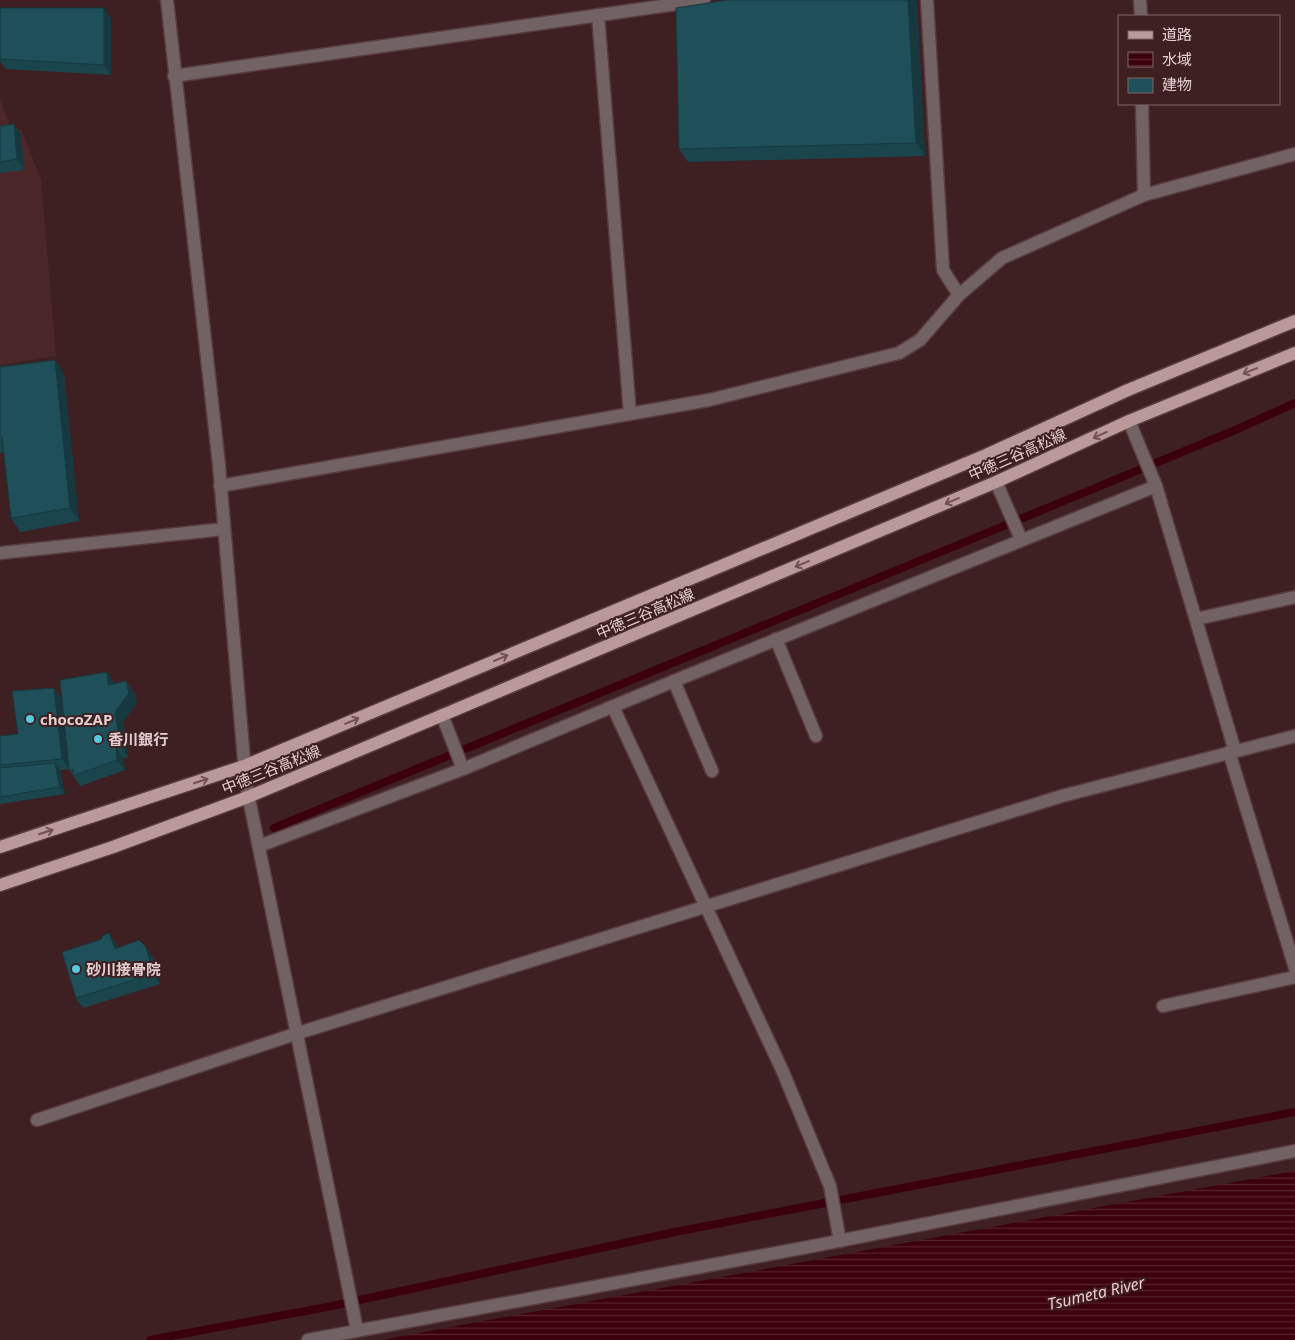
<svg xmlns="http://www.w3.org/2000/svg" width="1295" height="1340" font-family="'Open Sans','Noto Sans JP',sans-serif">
  <defs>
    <pattern id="water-rules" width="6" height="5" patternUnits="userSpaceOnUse" patternTransform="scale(1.25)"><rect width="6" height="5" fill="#3b000c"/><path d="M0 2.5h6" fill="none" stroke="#57242e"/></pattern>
  </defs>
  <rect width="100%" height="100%" fill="#3e2022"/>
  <polygon fill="#4c272a" points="0,98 10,127 22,130 41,180 56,356 0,365"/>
  <polygon fill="url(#water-rules)" points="1295,1170 1295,1340 381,1340 1294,1171"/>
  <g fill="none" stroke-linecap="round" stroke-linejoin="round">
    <g stroke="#3b000c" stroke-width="8">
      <polyline points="274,828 1233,431 1295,403"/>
      <polyline points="150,1340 327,1307 675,1232 1295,1112"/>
    </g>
    <defs>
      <g id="minor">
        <polyline points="167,0 219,465 246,784 357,1330"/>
        <polyline points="927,0 943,270 959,295"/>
        <polyline points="1140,0 1141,16"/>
        <polyline points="598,15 630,414"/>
        <polyline points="174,76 704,0"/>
        <polyline points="1142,104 1144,195"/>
        <polyline points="1129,421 1156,486 1235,751"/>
        <polyline points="996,482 1021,539"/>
        <polyline points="220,486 709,400 899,353 920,340 959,295 1002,258 1144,195 1295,154"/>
        <polyline points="0,553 224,529"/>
        <polyline points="1196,619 1295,597"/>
        <polyline points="776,639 816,736"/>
        <polyline points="674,681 712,771"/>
        <polyline points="613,707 783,1072 830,1186 840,1241"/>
        <polyline points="442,715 463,769"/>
        <polyline points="1229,752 1295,968"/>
        <polyline points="259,846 463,769 674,681 1156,486"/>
        <polyline points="1163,1006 1295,977"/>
        <polyline points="37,1120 295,1034 1062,796 1295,736"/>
        <polyline points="308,1340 808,1247 1295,1151"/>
      </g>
      <g id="major">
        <polyline points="0,847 244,766 986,455 1128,390 1295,321"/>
        <polyline points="0,885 113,847 248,797 996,482 1129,421 1295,353"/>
      </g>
    </defs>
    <use href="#minor" stroke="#583c3e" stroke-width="15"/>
    <use href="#major" stroke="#583c3e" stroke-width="15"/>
    <use href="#minor" stroke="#726263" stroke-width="12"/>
    <use href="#major" stroke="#ba999a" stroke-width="12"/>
  </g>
  <g fill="#1b454d">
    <polygon points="728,0 917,0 925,156 688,162 679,149"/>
    <polygon points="0,8 111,18 111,75 6,69 0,61"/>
    <polygon points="0,126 21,134 24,170 0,173"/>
    <polygon points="0,367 64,373 79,521 20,532 11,518 4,452 0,453"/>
    <polygon points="114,682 114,684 134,692 137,703 123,722 128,757 123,758 125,770 80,786 69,769 60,770 65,794 0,804 0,736 18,734 54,688 61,698 68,758"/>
    <polygon points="116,944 118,948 153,957 160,984 83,1008 76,998"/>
  </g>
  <g fill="#16383e">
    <polygon points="908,0 917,0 925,156 916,143"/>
    <polygon points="104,8 111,18 111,75 104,65"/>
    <polygon points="14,124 21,134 24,170 17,159"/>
    <polygon points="55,360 64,373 79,521 70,508"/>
    <polygon points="107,672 114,682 115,695 108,685"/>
    <polygon points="126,681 134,692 137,703 123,722 128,757 121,747 115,712"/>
    <polygon points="54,688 61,698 69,769 62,759"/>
    <polygon points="116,748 123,758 125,770 117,760"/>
    <polygon points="55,763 60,770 65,794 60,787"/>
    <polygon points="109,933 116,944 122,959 115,949"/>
    <polygon points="146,947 153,957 160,984 153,974"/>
  </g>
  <g fill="#1f5059" stroke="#16383e">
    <polygon points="728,0 908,0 916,143 679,149 676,8"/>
    <polygon points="0,8 104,8 104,65 0,59"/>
    <polygon points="14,124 17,159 0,162 0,126"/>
    <polygon points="55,360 70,508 11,518 2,437 0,438 0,367"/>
    <polygon points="107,672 108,685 126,681 129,693 115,712 121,747 116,748 117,760 73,776 73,769 69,770 60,680"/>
    <polygon points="54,688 62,759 0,765 0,736 18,734 12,691"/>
    <polygon points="55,763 60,787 0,797 0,768"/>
    <polygon points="109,933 115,949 139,940 146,947 153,974 76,998 62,952 102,939 102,936"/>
  </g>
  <defs><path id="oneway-shaft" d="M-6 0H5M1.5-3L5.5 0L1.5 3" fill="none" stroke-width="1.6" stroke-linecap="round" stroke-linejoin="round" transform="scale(1.25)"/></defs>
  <g stroke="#705052">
    <use href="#oneway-shaft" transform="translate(1250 371) rotate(158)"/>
    <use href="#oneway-shaft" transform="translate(1100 435) rotate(155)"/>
    <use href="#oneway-shaft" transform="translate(952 501) rotate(157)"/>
    <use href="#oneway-shaft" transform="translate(802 564) rotate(157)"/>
    <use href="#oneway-shaft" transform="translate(501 658) rotate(-23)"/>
    <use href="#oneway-shaft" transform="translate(352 721) rotate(-23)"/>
    <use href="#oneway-shaft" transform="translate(201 781) rotate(-18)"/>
    <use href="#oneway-shaft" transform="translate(46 832) rotate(-18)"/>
  </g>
  <g fill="#55cadf" stroke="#3e2022" stroke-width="2">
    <circle cx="30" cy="719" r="5"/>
    <circle cx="98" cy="739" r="5"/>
    <circle cx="76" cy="969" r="5"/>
  </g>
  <g text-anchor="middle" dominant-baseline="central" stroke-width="4" stroke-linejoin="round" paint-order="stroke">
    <g font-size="15" fill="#e3cfcf" stroke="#3e2022">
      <text transform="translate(1017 454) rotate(-24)">中徳三谷高松線</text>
      <text transform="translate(645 613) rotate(-23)">中徳三谷高松線</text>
      <text transform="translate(271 769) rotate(-22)">中徳三谷高松線</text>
    </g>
    <g font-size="15" font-weight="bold" fill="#e3cfcf" stroke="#3e2022" text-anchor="start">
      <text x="40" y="719">chocoZAP</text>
      <text x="108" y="739">香川銀行</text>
      <text x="86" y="969">砂川接骨院</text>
    </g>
    <g font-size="16" font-style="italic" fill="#fad0d1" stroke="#3e2022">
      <text transform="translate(1096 1293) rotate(-13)">Tsumeta River</text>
    </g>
  </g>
  <rect x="1118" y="15" width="162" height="90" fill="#3e2022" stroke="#806667"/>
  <rect x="1128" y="31" width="25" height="8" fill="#ba999a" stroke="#806667"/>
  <text x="1162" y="40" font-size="15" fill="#e3cfcf">道路</text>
  <rect x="1128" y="52" width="25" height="15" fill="url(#water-rules)" stroke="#806667"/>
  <text x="1162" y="65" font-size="15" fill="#e3cfcf">水域</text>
  <rect x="1128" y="78" width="25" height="15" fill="#1f5059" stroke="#806667"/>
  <text x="1162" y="90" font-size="15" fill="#e3cfcf">建物</text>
</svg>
